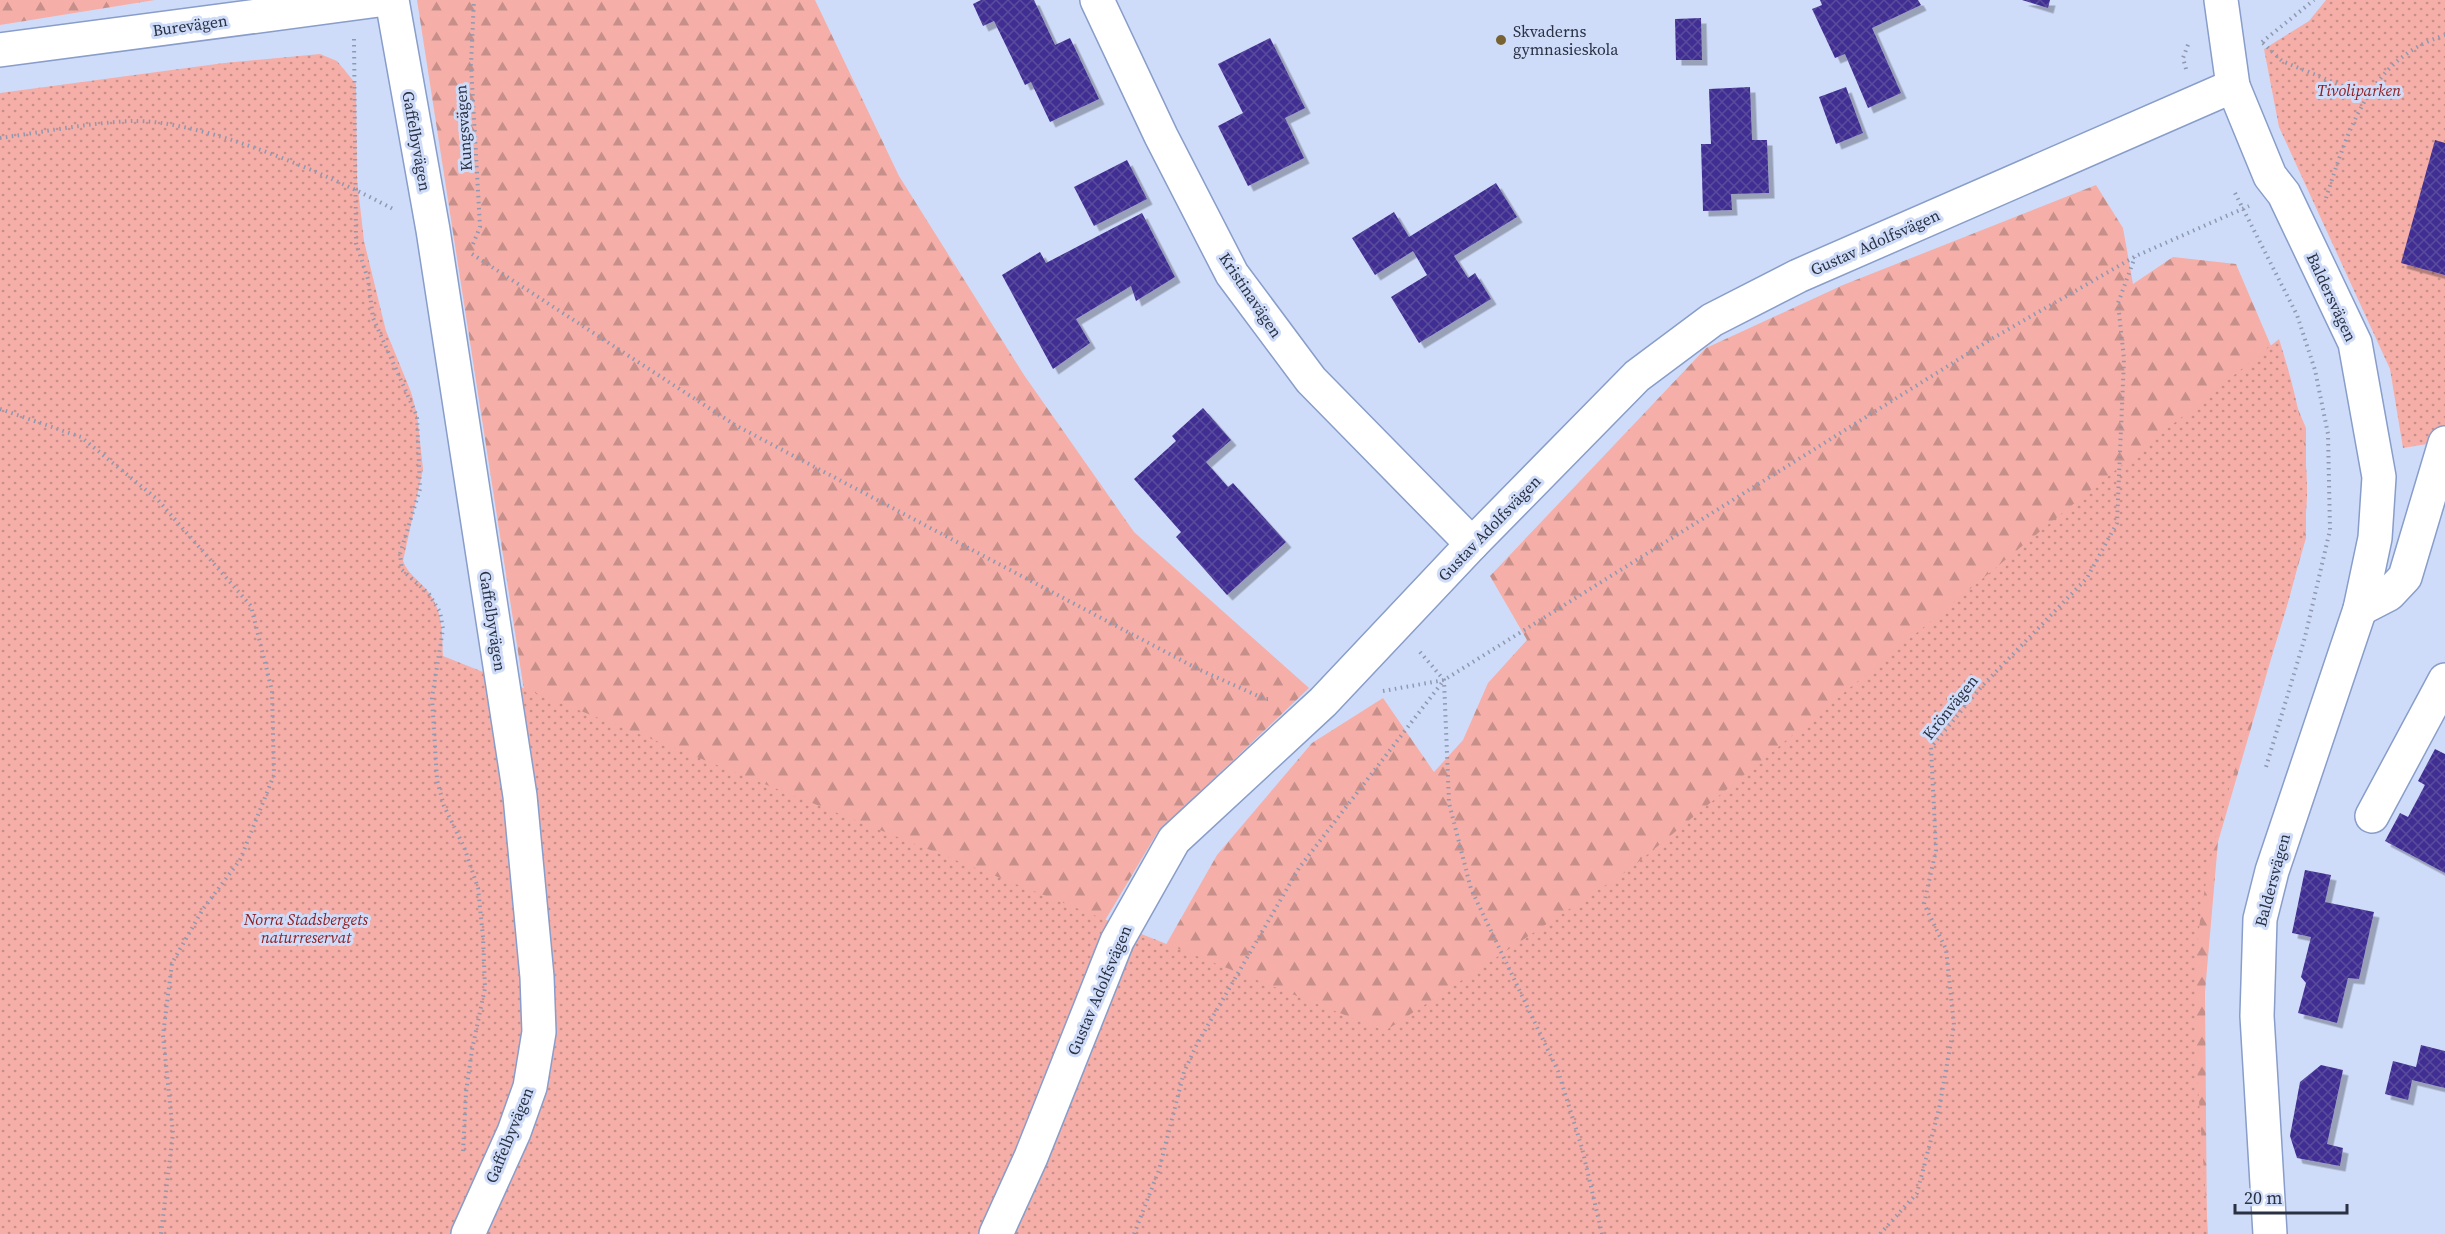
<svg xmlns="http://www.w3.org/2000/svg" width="2445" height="1234" font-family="'Source Serif 4',serif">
  <defs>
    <pattern id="forest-firs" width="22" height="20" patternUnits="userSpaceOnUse" patternTransform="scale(1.5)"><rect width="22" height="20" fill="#f5afa8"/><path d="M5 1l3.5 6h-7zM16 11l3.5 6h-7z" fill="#c68f8a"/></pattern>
    <pattern id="park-dots" width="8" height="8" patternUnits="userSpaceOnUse" patternTransform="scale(1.5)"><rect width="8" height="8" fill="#f5afa8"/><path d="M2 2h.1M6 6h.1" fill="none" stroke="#c68f8a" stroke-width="1.8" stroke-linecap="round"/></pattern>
    <pattern id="building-cross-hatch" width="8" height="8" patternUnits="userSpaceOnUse" patternTransform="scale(1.5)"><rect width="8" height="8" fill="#412f92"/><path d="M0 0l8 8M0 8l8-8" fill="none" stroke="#5a4c9d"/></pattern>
    <filter id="shadow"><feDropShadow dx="5.5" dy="5.5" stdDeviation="0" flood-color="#0004"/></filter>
  </defs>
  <rect width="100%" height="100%" fill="#cfdcf9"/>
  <g fill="url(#forest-firs)">
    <polygon points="0,0 155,0 0,25"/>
    <polygon points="417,0 815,0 899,176 1024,375 1134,532 1309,688 1157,833 1094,939 525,697"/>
    <polygon points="2096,185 2123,228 2133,284 2173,257 2236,264 2306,428 2306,538 2218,842 2205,992 2207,1234 1032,1234 1151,971 1217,855 1312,743 1383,698 1434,772 1463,740 1488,683 1527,640 1490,576 1706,348 1843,285"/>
  </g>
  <g fill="url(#park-dots)">
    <polygon points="2326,0 2445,0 2445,426 2433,443 2403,448 2390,369 2279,127 2264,49 2309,21"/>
    <path d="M320,54L337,61L356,84L357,179L364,241L386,331L411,392L417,414L423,469L403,561C409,576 420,580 429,593C443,612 442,634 443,656L1385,1031L1630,869L2061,514L2279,339C2295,390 2308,441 2307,496C2305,555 2285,614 2267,670C2241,749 2213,830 2201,913C2187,1015 2203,1131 2208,1234H0V93L224,63Z"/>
  </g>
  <g fill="url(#building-cross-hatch)" filter="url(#shadow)">
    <polygon points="981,0 1034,0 1055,45 1070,38 1099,99 1050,122 1031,82 1025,85 994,21 983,26 973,4"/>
    <polygon points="1820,0 1918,0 1921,5 1872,28 1901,93 1868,108 1845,54 1835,58 1812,9 1822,5"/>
    <polygon points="2022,0 2050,0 2048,8"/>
    <polygon points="1701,18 1702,60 1676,60 1675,19"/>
    <polygon points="1270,38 1305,108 1285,118 1304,158 1248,186 1218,126 1243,113 1218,64"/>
    <polygon points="1750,87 1752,140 1767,140 1769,193 1731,194 1732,210 1703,211 1701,144 1711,144 1709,89"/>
    <polygon points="1846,87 1863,133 1836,144 1819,97"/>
    <polygon points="2435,140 2445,143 2445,275 2401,263"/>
    <polygon points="1127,160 1147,199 1094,226 1074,187"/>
    <polygon points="1496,183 1517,217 1454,256 1468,278 1475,273 1491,299 1419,343 1391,297 1427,275 1413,251 1375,275 1352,238 1394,212 1409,237"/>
    <polygon points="1142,213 1175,277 1136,301 1131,286 1076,319 1090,343 1053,369 1002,275 1040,252 1046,263"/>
    <polygon points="1203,408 1231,440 1206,462 1228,487 1233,483 1286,542 1227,595 1176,537 1181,532 1134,479 1176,441 1172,436"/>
    <polygon points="2435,749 2445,754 2445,873 2385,841 2400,813 2408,817 2425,785 2418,781"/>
    <polygon points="2305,870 2331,875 2325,902 2374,912 2359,979 2348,978 2337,1023 2298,1013 2306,983 2301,977 2311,937 2292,933"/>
    <polygon points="2421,1045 2445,1051 2445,1088 2412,1080 2408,1100 2385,1094 2393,1061 2416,1067"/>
    <polygon points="2321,1065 2343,1070 2327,1144 2343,1148 2340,1166 2297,1158 2290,1136 2300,1082"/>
  </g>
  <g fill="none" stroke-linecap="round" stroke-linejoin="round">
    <defs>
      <g id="minor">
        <polyline points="392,0 433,230 520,796 537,977 539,1032 530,1087 514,1132 468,1234"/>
        <polyline points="1097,0 1161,136 1232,274 1311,380 1472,544"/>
        <polyline points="2221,0 2233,86 2270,176 2284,194 2355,343 2379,477 2375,538 2360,609 2272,871 2260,919 2257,1016 2270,1234"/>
        <polyline points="0,50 379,0"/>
        <polyline points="2360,609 2389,594 2405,577 2445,443"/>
        <polyline points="2372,816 2445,680"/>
        <polyline points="996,1234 1031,1157 1117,941 1174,840 1323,702 1472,544 1637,376 1712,320 1798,276 2233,86"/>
      </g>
    </defs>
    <use href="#minor" stroke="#889dca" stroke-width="36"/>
    <g stroke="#8e99b1" stroke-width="4" stroke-dasharray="1.5 4.5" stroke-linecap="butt">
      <polyline points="354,39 356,243 368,279 373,318 417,416 420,489 400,554 402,570 429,594 440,612 443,629 432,698 437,780 444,806 464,847 478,888 483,937 485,988 472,1050 466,1092 463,1153"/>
      <polyline points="2262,42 2314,0"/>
      <polyline points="2263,43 2282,61 2345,87 2370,90"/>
      <polyline points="2186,69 2183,58 2189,42"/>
      <path d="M0,138C43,132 88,123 131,121C202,119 330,175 393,209"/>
      <polyline points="2235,193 2297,315 2315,370 2328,434 2330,530 2305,637 2266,767"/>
      <path d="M2326,198C2348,130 2370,58 2445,35"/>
      <polyline points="473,244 480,227 471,65 474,0"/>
      <polyline points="472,254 735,425 1198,669 1265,699 1271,699"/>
      <polyline points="0,409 81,437 157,499 251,606 272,691 274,775 240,860 203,909 172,963 163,1035 173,1133 161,1234"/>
      <polyline points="1420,652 1444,680 1449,803 1471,889 1558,1071 1582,1148 1602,1234"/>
      <polyline points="1383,691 1444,680 1988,341 2136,256 2249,206"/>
      <polyline points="1134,1234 1159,1170 1184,1072 1197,1044 1299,868 1444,680"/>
      <polyline points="1880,1234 1917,1193 1939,1109 1954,1025 1946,949 1924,904 1936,850 1931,747 1983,685 2087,578 2117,523 2124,359 2118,303 2135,257"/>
    </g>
    <use href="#minor" stroke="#fff" stroke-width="33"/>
  </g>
  <circle fill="#786231" stroke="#cfdcf9" stroke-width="2" cx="1501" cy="40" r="6"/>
  <g text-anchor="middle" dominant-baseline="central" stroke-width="6" stroke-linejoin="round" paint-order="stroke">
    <g font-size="16" fill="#293143" stroke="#cfdcf9">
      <text transform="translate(190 25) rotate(-8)">Burevägen</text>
      <text transform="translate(463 128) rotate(-94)">Kungsvägen</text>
      <text transform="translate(417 141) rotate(80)">Gaffelbyvägen</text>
      <text transform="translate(1875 242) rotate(-24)">Gustav Adolfsvägen</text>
      <text transform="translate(1251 295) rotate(56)">Kristinavägen</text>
      <text transform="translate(2332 297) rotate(65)">Baldersvägen</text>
      <text transform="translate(1489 528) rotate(-46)">Gustav Adolfsvägen</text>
      <text transform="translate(493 621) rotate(81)">Gaffelbyvägen</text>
      <text transform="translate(1950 707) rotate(-51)">Krönvägen</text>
      <text transform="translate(2272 880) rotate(-75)">Baldersvägen</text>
      <text transform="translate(1099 990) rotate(-67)">Gustav Adolfsvägen</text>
      <text transform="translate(509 1135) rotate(-68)">Gaffelbyvägen</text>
    </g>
    <g font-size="16" fill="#293143" stroke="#cfdcf9" text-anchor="start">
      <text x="1513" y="31">Skvaderns<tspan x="1513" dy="18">gymnasieskola</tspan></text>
    </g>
    <g font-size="16" font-style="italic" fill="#8e1e20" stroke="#cfdcf9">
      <text x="2359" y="90">Tivoliparken</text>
      <text x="306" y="919">Norra Stadsbergets<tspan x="306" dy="18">naturreservat</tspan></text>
    </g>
  </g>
  <path d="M2235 1204v9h112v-9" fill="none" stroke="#293143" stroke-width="3"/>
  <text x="2244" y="1204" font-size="18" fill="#293143" stroke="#cfdcf9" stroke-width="4.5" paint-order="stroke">20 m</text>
</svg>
